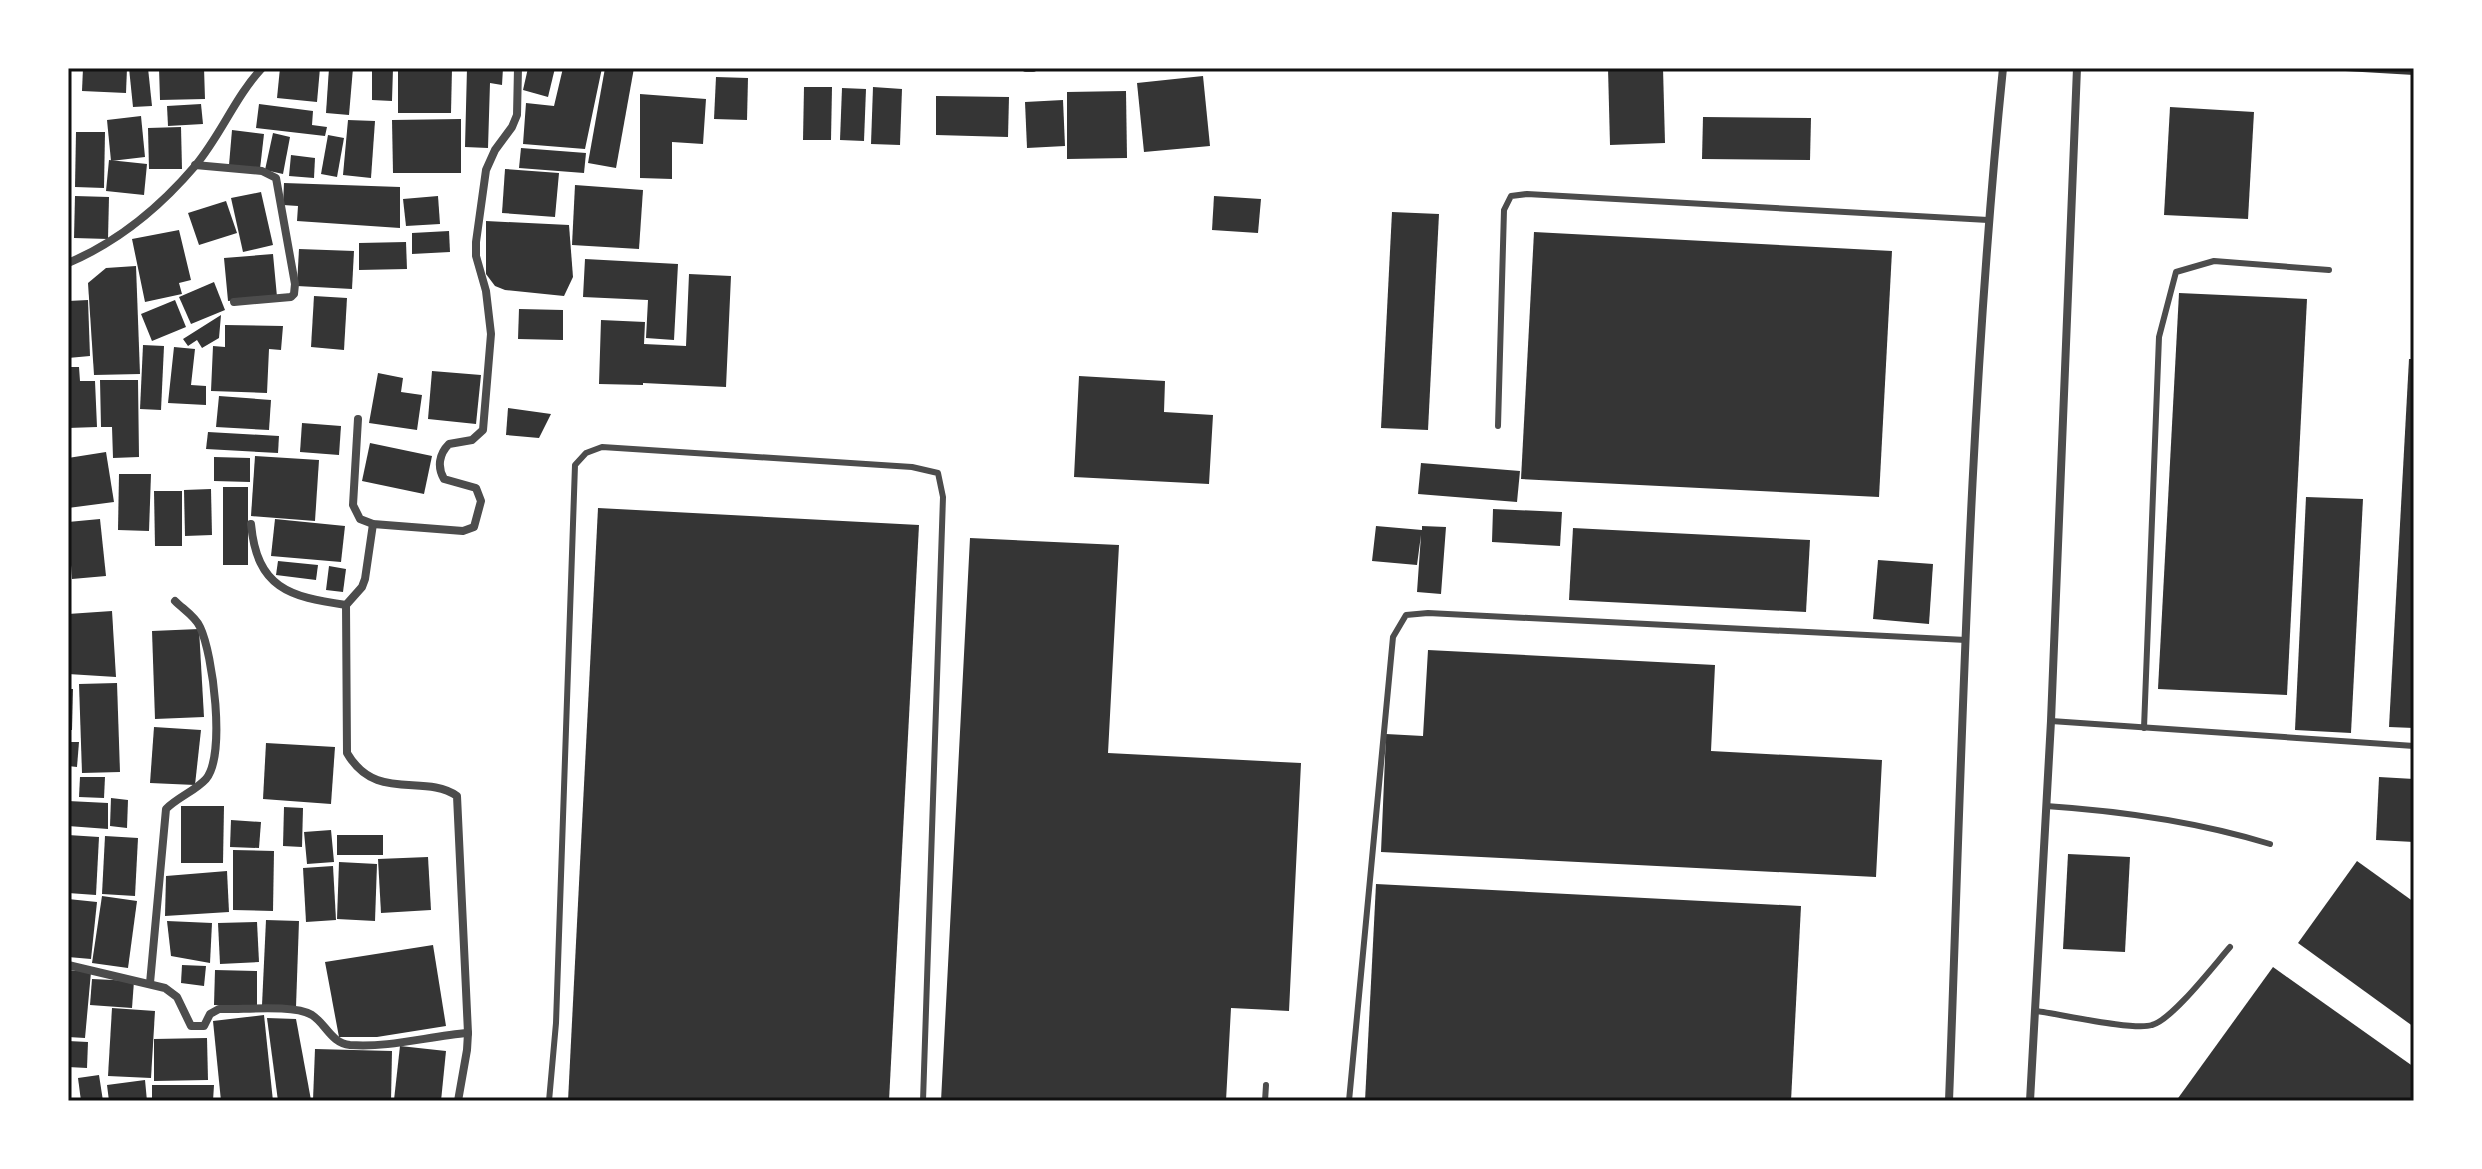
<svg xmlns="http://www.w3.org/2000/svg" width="2482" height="1169" font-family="'Crimson Pro',serif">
  <rect width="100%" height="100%" fill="#fff"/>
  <g fill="#353535">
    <polygon points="83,68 127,68 126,93 82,91"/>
    <polygon points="129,68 148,68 152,106 133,107"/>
    <polygon points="159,68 204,68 205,99 160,100"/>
    <polygon points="280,68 320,68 317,102 277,98"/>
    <polygon points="329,68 353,68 349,115 326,113"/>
    <polygon points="372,68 393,68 392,101 372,100"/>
    <polygon points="398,68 452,68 451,113 398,113"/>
    <polygon points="467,68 503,68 502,85 490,83 488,148 465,147"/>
    <polygon points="528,68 555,68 548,97 523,90"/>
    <polygon points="563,68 602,68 585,149 523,144 526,103 554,106"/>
    <polygon points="605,68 634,68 616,168 588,163"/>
    <polygon points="1608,68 1663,68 1665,143 1610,145"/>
    <polygon points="2328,68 2414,68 2414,75 2328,70"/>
    <polygon points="1203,76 1210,146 1144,152 1137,83"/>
    <polygon points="716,77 748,78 747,120 714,119"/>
    <polygon points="804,87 832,87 831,140 803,140"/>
    <polygon points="873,87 902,89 900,145 871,144"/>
    <polygon points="842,88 866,89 864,141 840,140"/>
    <polygon points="1126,91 1127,158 1067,159 1067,92"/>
    <polygon points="640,94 706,99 703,144 672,142 672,179 640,178"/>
    <polygon points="936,96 1009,97 1008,137 936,135"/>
    <polygon points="1063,100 1065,146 1027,148 1025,102"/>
    <polygon points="201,104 203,124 168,126 167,106"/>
    <polygon points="259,104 313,111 312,125 327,127 325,136 256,128"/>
    <polygon points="2170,107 2254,112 2248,219 2164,215"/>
    <polygon points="141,116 145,157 111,161 107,120"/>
    <polygon points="1703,117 1811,118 1810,160 1702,159"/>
    <polygon points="461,119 461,173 393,173 392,120"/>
    <polygon points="348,120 375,121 371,178 343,175"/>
    <polygon points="181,127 182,169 149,169 148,128"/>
    <polygon points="232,130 264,134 260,169 229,165"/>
    <polygon points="76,132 105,132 104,188 75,187"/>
    <polygon points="273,133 290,137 283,174 265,170"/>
    <polygon points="328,135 344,138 337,177 321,174"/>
    <polygon points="521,148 586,153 584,173 519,168"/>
    <polygon points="291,155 315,158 314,178 289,176"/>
    <polygon points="109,160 147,164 144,195 106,191"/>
    <polygon points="505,169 559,173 555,217 502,213"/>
    <polygon points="284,183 400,187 400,228 297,221 298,206 283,205"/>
    <polygon points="575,185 643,190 639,249 572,245"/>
    <polygon points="261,192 273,245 243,252 231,198"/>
    <polygon points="75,196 109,197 108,239 74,238"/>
    <polygon points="438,196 440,224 406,226 403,199"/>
    <polygon points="1214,196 1261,199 1258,233 1212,230"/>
    <polygon points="226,201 237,233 199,245 188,213"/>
    <polygon points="1392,212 1439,214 1428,430 1381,428"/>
    <polygon points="486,221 569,225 573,277 564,296 505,290 495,286 486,274"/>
    <polygon points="179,230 191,280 179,283 182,294 145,302 132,239"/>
    <polygon points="449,231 450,252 412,254 412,233"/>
    <polygon points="1534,232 1892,251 1879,497 1521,479"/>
    <polygon points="406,242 407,269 359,270 359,243"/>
    <polygon points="299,249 354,251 352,289 297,286"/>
    <polygon points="273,254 277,297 228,301 224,258"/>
    <polygon points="585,259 678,264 674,340 646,338 648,300 583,297"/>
    <polygon points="136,266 140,374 94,375 88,283 106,268"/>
    <polygon points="689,274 731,276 726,387 643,383 643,385 599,384 601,320 645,322 644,344 686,346"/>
    <polygon points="214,282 225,310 191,324 179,297"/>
    <polygon points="2179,293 2307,299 2287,695 2158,689"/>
    <polygon points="314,296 347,298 344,350 311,347"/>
    <polygon points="88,300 90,356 68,358 68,301"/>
    <polygon points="175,300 186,327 152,341 141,314"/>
    <polygon points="519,309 563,310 563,340 518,339"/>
    <polygon points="221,315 219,338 202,348 197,340 188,346 183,339"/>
    <polygon points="225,325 283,326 281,350 269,349 267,393 211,391 213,346 225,347"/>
    <polygon points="143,345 164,346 161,410 140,409"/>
    <polygon points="174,347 195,349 191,385 206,386 206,405 168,403"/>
    <polygon points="2409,359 2414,359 2414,728 2389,727"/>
    <polygon points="68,367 79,367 80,381 95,381 97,427 68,428"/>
    <polygon points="432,371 481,375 476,424 428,419"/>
    <polygon points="378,373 403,378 401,392 422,395 417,430 369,423"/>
    <polygon points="1079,376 1165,381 1164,412 1213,415 1209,484 1074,477"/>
    <polygon points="100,380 138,380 139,457 113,458 112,427 101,427"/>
    <polygon points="219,396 271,400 269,430 216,427"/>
    <polygon points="508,408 551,414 539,438 506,435"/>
    <polygon points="302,423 341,426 339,455 300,452"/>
    <polygon points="208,432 279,436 278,453 206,449"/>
    <polygon points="370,443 432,456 424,494 362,481"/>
    <polygon points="106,452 114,502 68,508 68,458"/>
    <polygon points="255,456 319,460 315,521 251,516"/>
    <polygon points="214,457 250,458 250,482 214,481"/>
    <polygon points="1421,463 1520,471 1517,502 1418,494"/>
    <polygon points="119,474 151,474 149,531 118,530"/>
    <rect x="223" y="487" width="25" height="78"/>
    <polygon points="211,489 212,535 185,536 184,490"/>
    <polygon points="154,491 182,491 182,546 155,546"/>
    <polygon points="2306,497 2363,499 2351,733 2295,730"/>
    <polygon points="598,508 919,525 889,1101 568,1101"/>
    <polygon points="1493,509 1562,512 1560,546 1492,542"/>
    <polygon points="100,519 106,576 72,579 68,522"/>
    <polygon points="275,519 345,526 341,562 271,556"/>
    <polygon points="1376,526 1422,530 1422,526 1446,527 1441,594 1417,592 1421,535 1417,565 1372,561"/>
    <polygon points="1573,528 1810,540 1806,612 1569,600"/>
    <polygon points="970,538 1119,545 1108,753 1301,763 1289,1011 1231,1008 1226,1101 941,1101"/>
    <polygon points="1878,560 1933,564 1929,624 1873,619"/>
    <polygon points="278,561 318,565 316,580 276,575"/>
    <polygon points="329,566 346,569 343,592 326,590"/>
    <polygon points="112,611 116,677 68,674 68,614"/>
    <polygon points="199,629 204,717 155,719 152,631"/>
    <polygon points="1428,650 1715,665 1711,751 1882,760 1876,877 1381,852 1386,734 1423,736"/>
    <polygon points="117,683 120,772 82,773 79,684"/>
    <polygon points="68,689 73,689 72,730 68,730"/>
    <polygon points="154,727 201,730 195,785 150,783"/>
    <polygon points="68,742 79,742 77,767 68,766"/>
    <polygon points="266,743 335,747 331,804 263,799"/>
    <polygon points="80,777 105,777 104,798 79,797"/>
    <polygon points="2379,777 2414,779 2414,842 2376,840"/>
    <polygon points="111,798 128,800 127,828 110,826"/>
    <polygon points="68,801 108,803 108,829 68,826"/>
    <polygon points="181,806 224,806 223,863 181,863"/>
    <polygon points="284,807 303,808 302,847 283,846"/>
    <polygon points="231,820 261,822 259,848 230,847"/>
    <polygon points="331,830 334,862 307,864 304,832"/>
    <polygon points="68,835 99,837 96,895 68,893"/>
    <rect x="337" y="835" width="46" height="20"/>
    <polygon points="105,836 138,838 135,896 102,894"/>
    <polygon points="233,850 274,851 273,911 233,910"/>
    <polygon points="2068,854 2130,857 2125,952 2063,949"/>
    <polygon points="428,857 431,910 381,913 378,859"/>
    <polygon points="2357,861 2414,902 2414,1027 2298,943"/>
    <polygon points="339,862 377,864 375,921 337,919"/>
    <polygon points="333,866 336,920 306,922 303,868"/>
    <polygon points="227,871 229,912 165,916 166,876"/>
    <polygon points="1376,884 1801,906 1791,1101 1365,1101"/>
    <polygon points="102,896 137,901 128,968 92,963"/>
    <polygon points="68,899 97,902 91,959 68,957"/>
    <polygon points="266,920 299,921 296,1007 262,1005"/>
    <polygon points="167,921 212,923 210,963 171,956"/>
    <polygon points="257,922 259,962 220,964 218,923"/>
    <polygon points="433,945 446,1026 377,1037 339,1037 325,962"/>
    <polygon points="182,965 206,966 204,986 181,983"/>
    <polygon points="2273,967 2414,1067 2414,1101 2176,1101"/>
    <polygon points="68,970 91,972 85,1038 68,1037"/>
    <polygon points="215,970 257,971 257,1006 214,1005"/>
    <polygon points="92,979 134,981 132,1008 90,1005"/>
    <polygon points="112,1008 155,1011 151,1078 108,1076"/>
    <polygon points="264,1015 273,1101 221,1101 213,1021"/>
    <polygon points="267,1018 296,1019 311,1100 278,1101"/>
    <polygon points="207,1038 208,1080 154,1081 154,1039"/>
    <polygon points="68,1041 88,1042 87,1068 68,1067"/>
    <polygon points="400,1046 446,1051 441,1101 394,1100"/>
    <polygon points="315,1049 392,1051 391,1101 313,1100"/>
    <polygon points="99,1075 103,1101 81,1101 78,1078"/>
    <polygon points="145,1080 147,1101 109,1101 107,1085"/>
    <polygon points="152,1085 214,1085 213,1101 152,1101"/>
  </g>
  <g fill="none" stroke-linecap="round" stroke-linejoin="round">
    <g stroke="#4c4c4c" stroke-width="6">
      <polyline points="1498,426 1504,210 1511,196 1527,194 1988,220"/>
      <polyline points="2051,721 2414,746"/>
      <polyline points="2144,728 2159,337 2176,272 2214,261 2329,270"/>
      <path d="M2046,806C2122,811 2198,822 2270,844"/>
      <path d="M2036,1011C2060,1014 2134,1031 2152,1025C2172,1020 2215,964 2230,947"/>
      <polyline points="549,1101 556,1023 575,465 586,453 602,447 912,467 938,473 943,497 923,1101"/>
      <polyline points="1265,1101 1266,1085"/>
      <polyline points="1349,1101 1393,637 1406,615 1428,613 1966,640"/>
    </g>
    <g stroke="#4c4c4c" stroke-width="8">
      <polyline points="1026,68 1033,68"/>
      <polyline points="195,165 262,171 276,178 295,284 294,294 291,297 234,302"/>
      <path d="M68,263C118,242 160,207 195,166C221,135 235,97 262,68"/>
      <path d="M358,419L353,505L360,519L373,524L463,531L474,527L481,501L476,488L444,479C437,467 439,454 449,444L472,440L483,430L491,334L486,291L476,256V242L486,170L495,150L512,127L517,115L518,68"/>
      <path d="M251,524C257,588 289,597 346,605"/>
      <path d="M373,524L365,579L362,587L346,605L347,753C376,803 424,773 457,796L468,1033L467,1050L458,1101"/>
      <path d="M68,965L165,988L177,997L191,1026H204L210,1014L219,1009C242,1010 293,1004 312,1015C326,1024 331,1043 350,1045C390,1048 429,1036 468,1033"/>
      <path d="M150,983L166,809C178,797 195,791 206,779C226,755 213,654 200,627C196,617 183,609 175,601"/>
      <path d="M1949,1101C1962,757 1968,411 2003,68"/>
      <polyline points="2030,1101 2051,721 2077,68"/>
    </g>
  </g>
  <rect width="2482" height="1169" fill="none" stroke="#ffffff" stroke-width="140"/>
  <rect x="70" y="70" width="2342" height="1029" fill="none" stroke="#111" stroke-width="3"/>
</svg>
